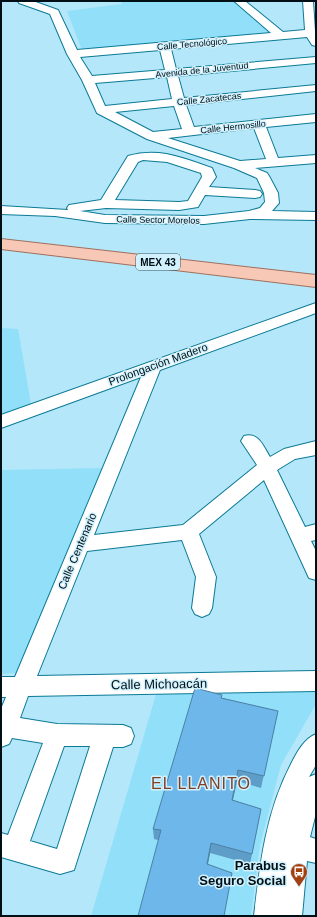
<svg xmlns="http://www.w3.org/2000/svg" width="317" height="917" font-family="Helvetica,sans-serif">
  <rect width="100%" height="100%" fill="#b4e7f9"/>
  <g fill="#91dff9">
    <polygon points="121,1 233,1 276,35 83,53 67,11 122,4"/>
    <polygon points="1,328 18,329 31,404 1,416"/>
    <polygon points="104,468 20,673 1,674 1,470"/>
    <polygon points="157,691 316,692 316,704 281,765 260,845 251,916 91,916"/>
  </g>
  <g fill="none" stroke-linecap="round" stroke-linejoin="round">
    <defs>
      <g id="minor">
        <path d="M18,1H33L58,10L77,50L271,33L234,1H245L283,32L305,30L303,1H313L316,46L312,45L307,37L171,49L176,69L316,57V63L178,76L184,98L316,85V91L186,105L194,127L316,114V122L266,127L278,158L316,155V163L255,168L267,173L269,176L278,193L279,203L272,211L316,212V220L250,219L204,224L105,223L55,216L1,214V206L68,210L67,208L69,205L101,200L128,156C159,147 183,158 212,168L216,177L209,187L255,190L260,191L262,194L260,197L255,198L205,195L198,207L179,210L106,208L80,211L105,215L204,216L249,211L260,208L265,202L264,193L257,178L234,168L147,139L97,113L82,80L67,54L50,14L19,3ZM160,50L165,70L92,76L80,57ZM167,77L172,99L105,106L95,83ZM174,106L182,129L153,132L115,112ZM254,128L266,159L240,161L168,138ZM143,160L167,162L201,173L202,177L188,201L179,202L115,200L138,162Z"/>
        <path d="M316,303V313L160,370L94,535L183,525L257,465L241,441L244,436C259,432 263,446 270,457L284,449L316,441V455L295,459L277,470L305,527L316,524V540L311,541L316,551V580L309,578L264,480L199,534L216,577L212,608L209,614L202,617L195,614L192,608L196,577L182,540L87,551L37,676L316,671V691L28,696L20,718L57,724L123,725L131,728L134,736L131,744L123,747H113L74,870L60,874L1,857V833L8,835L43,743L12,738L9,744L1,747V709L6,697H1V677H15L141,377L1,428V415ZM64,746H90L57,849L30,841Z"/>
        <path d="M316,734V765L309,777L316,774V813L310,837L316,839V863L307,861L302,916H254C260,863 266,812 291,764C297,752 304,739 316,734Z"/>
      </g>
      <polygon id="major" points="1,239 316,275 316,287 1,249"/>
    </defs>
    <use href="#minor" stroke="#0b7a95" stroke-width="2"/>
    <use href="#major" stroke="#9f705f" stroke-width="2"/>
    <use href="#minor" fill="#fff" fill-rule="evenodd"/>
    <use href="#major" fill="#f8c8b7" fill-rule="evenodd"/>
  </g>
  <polygon fill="#5f9dc9" points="222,698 278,711 261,788 237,781 233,800 261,809 250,864 210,853 208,865 224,916 158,840 154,839 153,829"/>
  <g fill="#4d80a4">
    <polygon points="238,770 237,781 230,811 232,800"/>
    <polygon points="211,843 210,853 205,875 207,864"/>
  </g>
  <polygon fill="#6eb7ea" stroke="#4d80a4" points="195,688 222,695 221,698 278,711 264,776 238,770 232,800 261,809 252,854 211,843 207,864 232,873 224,916 138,916 161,830 153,829"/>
  <defs>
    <symbol id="bus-pin" viewBox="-11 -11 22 30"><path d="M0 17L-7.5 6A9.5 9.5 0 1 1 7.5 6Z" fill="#a43f11" stroke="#d0f1fd"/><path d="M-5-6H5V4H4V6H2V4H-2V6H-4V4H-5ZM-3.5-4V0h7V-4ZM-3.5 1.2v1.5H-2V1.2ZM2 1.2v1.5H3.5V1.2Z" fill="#fff"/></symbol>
  </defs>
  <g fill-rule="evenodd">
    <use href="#bus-pin" x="289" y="862" width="20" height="27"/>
  </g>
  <g text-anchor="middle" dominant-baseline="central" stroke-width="3" stroke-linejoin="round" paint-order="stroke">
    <g font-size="9" fill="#000f15" stroke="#d0f1fd">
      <text transform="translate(192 44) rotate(-5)">Calle Tecnológico</text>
      <text transform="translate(202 70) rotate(-6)">Avenida de la Juventud</text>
      <text transform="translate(209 99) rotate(-6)">Calle Zacatecas</text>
      <text transform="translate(233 127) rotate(-6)">Calle Hermosillo</text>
      <text transform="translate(158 220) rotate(1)">Calle Sector Morelos</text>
    </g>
    <rect fill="#d0f1fd" stroke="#3e535b" stroke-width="1" x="136" y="254" width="44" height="16" rx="3"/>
    <g font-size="10" font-weight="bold" fill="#000f15">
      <text x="158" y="262">MEX 43</text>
    </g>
    <g font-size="11" fill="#000f15" stroke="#d0f1fd">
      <text transform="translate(158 364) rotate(-20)">Prolongación Madero</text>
      <text transform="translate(77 551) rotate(-67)">Calle Centenario</text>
    </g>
    <g font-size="13" fill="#000f15" stroke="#d0f1fd">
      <text transform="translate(159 684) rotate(-1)">Calle Michoacán</text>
    </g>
    <g font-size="13" font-weight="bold" fill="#000f15" stroke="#d0f1fd" text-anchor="end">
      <text x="286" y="865">Parabus<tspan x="286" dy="15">Seguro Social</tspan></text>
    </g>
    <g font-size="16" letter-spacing="1" fill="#803e24" stroke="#d0f1fd">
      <text x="201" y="783">EL LLANITO</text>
    </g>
  </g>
  <rect width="317" height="917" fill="none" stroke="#000f15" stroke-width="4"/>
</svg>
